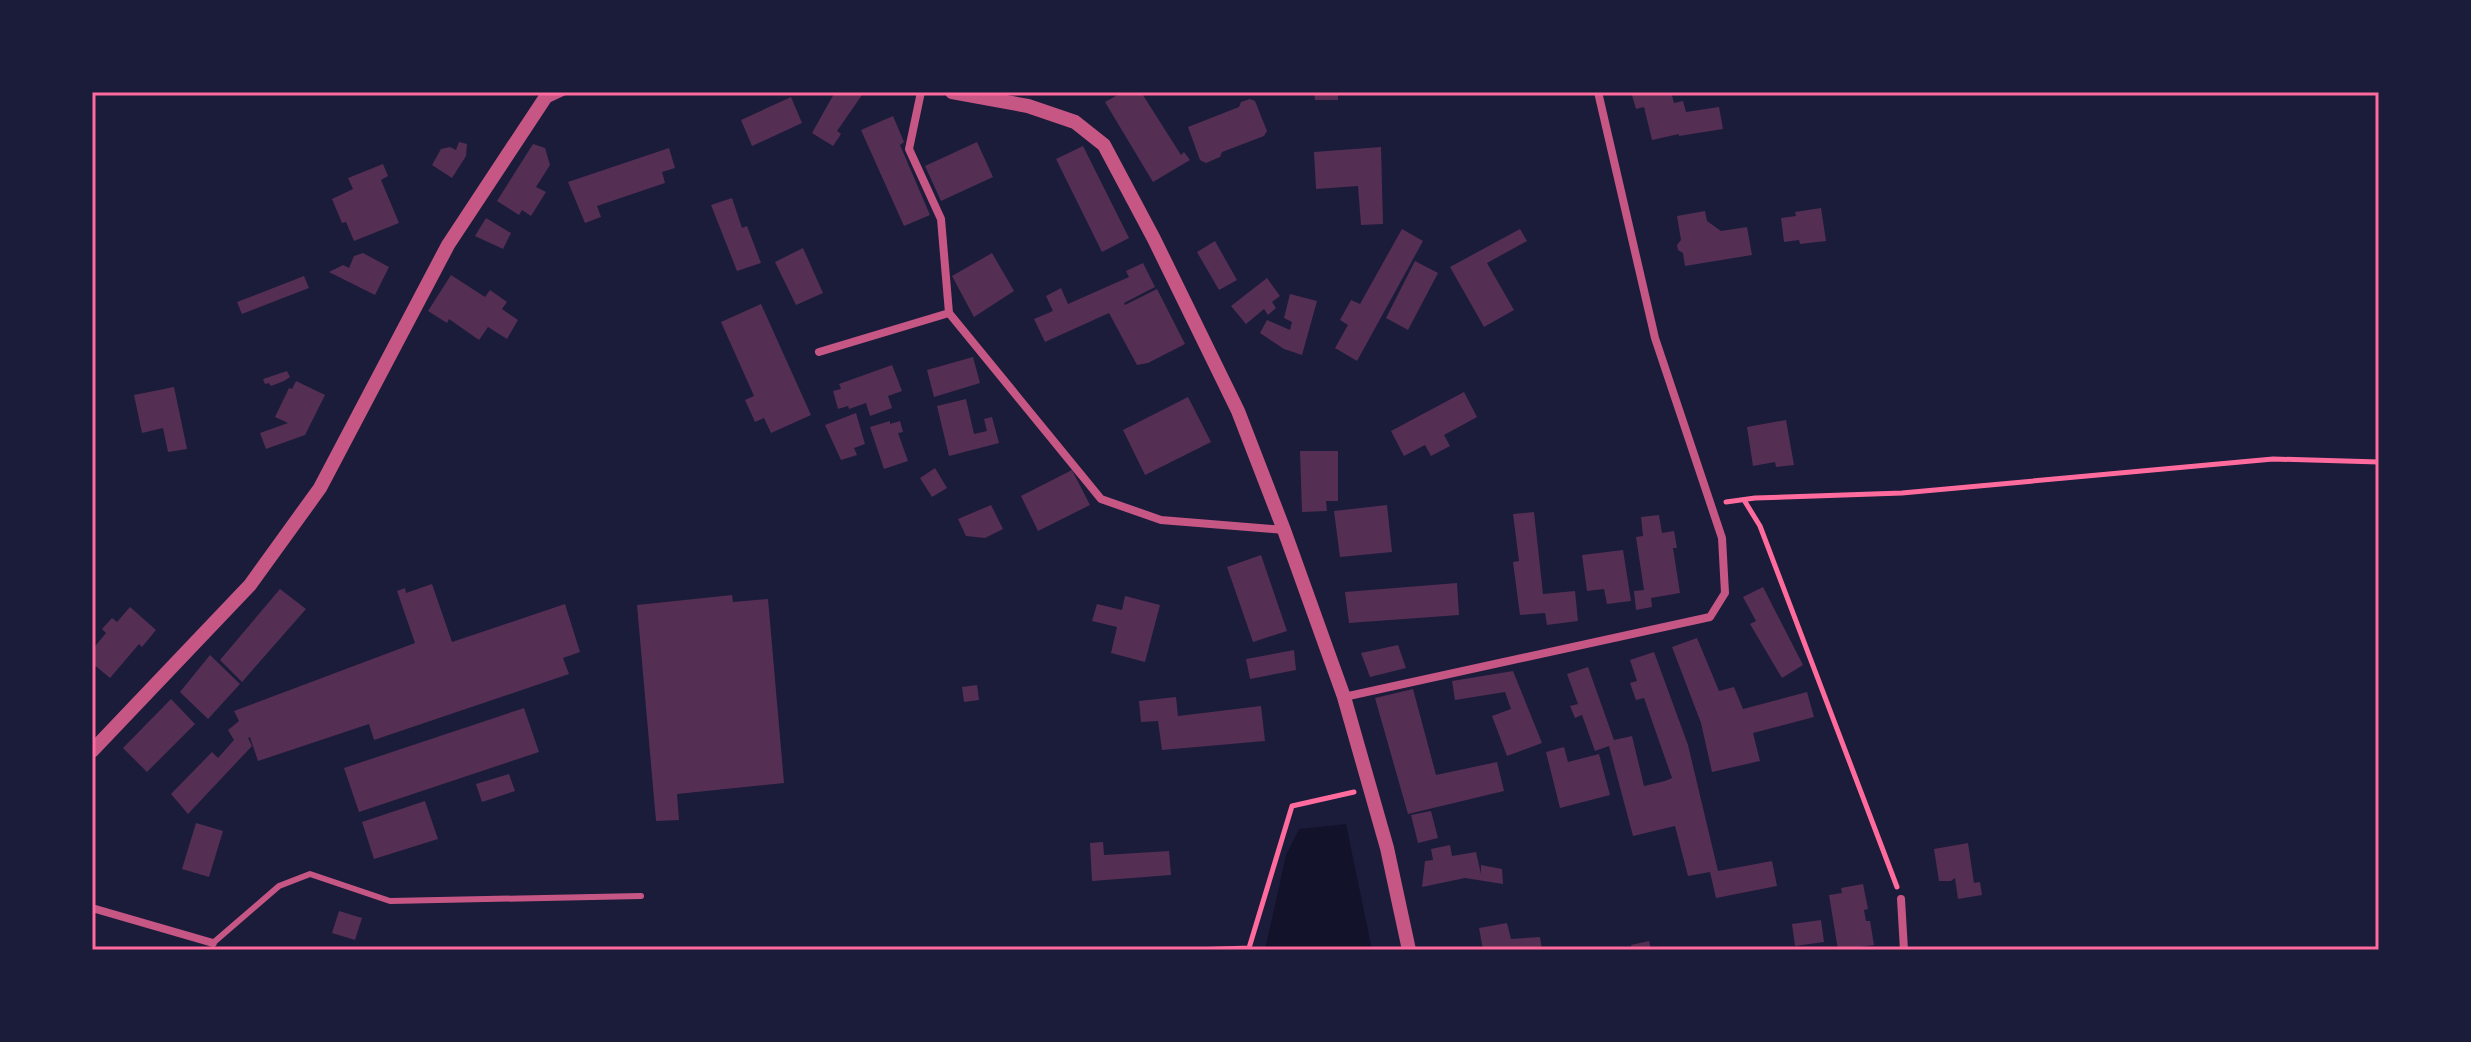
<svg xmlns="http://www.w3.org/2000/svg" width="2471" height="1042" font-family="'Varela Round',sans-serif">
  <rect width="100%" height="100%" fill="#1b1b3a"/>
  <polygon fill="#12122b" points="1346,824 1372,950 1265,950 1286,855 1299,829"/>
  <g fill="#542f53">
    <polygon points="835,92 857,92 862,95 837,131 841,134 833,146 812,133"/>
    <polygon points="1123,92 1141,92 1181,155 1184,152 1190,160 1153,182 1105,102"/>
    <polygon points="1314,92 1338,92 1338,100 1315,100"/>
    <polygon points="1631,92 1671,92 1674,103 1683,101 1686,112 1719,107 1723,129 1679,136 1679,134 1652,140 1644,107 1636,109"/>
    <polygon points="791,97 802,123 752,146 741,120"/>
    <polygon points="1250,99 1255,101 1267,131 1264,136 1222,152 1220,157 1206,163 1200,160 1188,127 1239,107 1241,102"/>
    <polygon points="893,116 904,142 900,145 930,215 904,226 861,130"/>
    <polygon points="459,142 467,144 466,156 452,178 432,165 441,149 450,147 456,150"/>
    <polygon points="977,142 993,177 941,201 925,166"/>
    <polygon points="533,144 545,148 550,165 536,187 546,192 531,216 522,210 519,215 497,201"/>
    <polygon points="1083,146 1129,238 1102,252 1056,159"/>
    <polygon points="1381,147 1383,224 1361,225 1358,186 1316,189 1314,152"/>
    <polygon points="669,148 675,168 662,172 665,183 597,206 601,217 585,223 568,182"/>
    <polygon points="383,164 388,176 381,180 399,223 354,241 346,222 342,223 332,199 353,189 348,178"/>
    <polygon points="732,198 742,228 747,226 761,263 737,271 711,205"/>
    <polygon points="1821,208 1826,241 1800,244 1799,240 1784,242 1781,218 1796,216 1795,212"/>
    <polygon points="1705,211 1707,221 1721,231 1747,227 1752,255 1685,266 1683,253 1678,250 1677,245 1681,240 1677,216"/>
    <polygon points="486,218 511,233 503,249 475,236"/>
    <polygon points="1402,229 1423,241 1357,361 1335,348 1348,325 1340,320 1351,300 1360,304"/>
    <polygon points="1520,229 1527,241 1487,263 1514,310 1484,327 1450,267"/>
    <polygon points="1215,241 1237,280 1219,290 1197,252"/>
    <polygon points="803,248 823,293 796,305 775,262"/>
    <polygon points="363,253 389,267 375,295 329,272 343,265 349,268 354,256"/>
    <polygon points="992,253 1014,291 974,317 952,276"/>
    <polygon points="1415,261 1438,273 1408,330 1386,318"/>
    <polygon points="1143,263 1155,287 1124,303 1125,305 1157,289 1185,344 1148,363 1137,365 1109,313 1045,342 1034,319 1053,311 1046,296 1061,288 1068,304 1129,277 1126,271"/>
    <polygon points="451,275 485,297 490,290 507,302 502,309 518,320 507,339 488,327 479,340 449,319 447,323 428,311"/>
    <polygon points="304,276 309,288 242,314 237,302"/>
    <polygon points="1267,278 1280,296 1272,302 1276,308 1268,315 1264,309 1246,324 1231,306"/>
    <polygon points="1290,294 1317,301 1302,355 1284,349 1260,333 1267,320 1290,330 1292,322 1284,318"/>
    <polygon points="761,304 811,415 771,433 764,418 755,422 745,400 754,396 721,322"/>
    <polygon points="973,357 980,383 934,397 927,370"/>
    <polygon points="892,365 902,391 888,396 892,408 870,416 866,403 849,409 848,406 838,409 833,391 841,389 839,384"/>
    <polygon points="287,371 290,377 284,381 271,386 269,383 265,384 263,379"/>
    <polygon points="296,381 325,395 305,435 266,449 260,433 288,423 275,417 289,388 292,389"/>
    <polygon points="174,387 187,449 168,452 163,428 142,433 134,395"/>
    <polygon points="1464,392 1477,417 1444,435 1450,446 1431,456 1425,445 1404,456 1391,431"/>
    <polygon points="1188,397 1211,442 1145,475 1123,430"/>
    <polygon points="966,399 974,434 987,431 984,419 992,417 999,443 949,456 937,406"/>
    <polygon points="856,413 865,444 854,448 857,455 841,460 825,425"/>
    <polygon points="1786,420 1794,465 1776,467 1775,462 1753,466 1747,427"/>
    <polygon points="890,421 890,424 900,421 903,432 898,433 908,461 884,469 870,427"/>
    <polygon points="1300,451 1338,451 1338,501 1326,501 1327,511 1302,512"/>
    <polygon points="935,468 947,488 932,497 920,478"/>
    <polygon points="1072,470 1090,505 1038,531 1021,496"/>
    <polygon points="991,505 1003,529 985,538 966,536 958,519"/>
    <polygon points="1387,505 1392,552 1340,557 1334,511"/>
    <polygon points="1534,512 1543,594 1575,591 1578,621 1547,625 1545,613 1520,615 1513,562 1519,561 1513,514"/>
    <polygon points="1659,515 1662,533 1674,531 1677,548 1673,548 1680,593 1651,598 1652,607 1636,610 1634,591 1644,590 1636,537 1643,536 1641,517"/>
    <polygon points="1623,550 1631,601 1607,604 1604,589 1587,591 1582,555"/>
    <polygon points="1261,555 1287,631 1253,642 1227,567"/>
    <polygon points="1457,583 1459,615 1349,623 1345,592"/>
    <polygon points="432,584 452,642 565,604 580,652 563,658 569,674 374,740 369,724 258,761 250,737 248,738 252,746 188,814 171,794 212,752 218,758 234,740 228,730 239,721 234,711 415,643 397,591 405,588 406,593"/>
    <polygon points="1763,587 1803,665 1782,678 1750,624 1756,621 1743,597"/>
    <polygon points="280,589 306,609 242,682 220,660"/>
    <polygon points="732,595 733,602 768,599 784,783 677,794 679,820 656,821 637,605"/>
    <polygon points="1125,596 1160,605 1145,662 1111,653 1117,627 1092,621 1097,604 1122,610"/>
    <polygon points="130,607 156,630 142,647 139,644 110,678 92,663 92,650 106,633 102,629 112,618 117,622"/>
    <polygon points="1697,638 1719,691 1734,687 1743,709 1807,692 1814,717 1753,733 1760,761 1712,772 1701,723 1672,647"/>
    <polygon points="1398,645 1406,668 1370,677 1361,653"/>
    <polygon points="1294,650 1296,670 1250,679 1246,659"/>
    <polygon points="1654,652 1688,745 1718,871 1772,861 1777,886 1716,898 1710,872 1688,876 1675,826 1633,836 1609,746 1595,751 1582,715 1575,718 1570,706 1578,704 1567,674 1588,667 1614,740 1632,736 1644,786 1665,781 1672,778 1644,698 1636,700 1630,683 1637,681 1630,660"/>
    <polygon points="210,655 240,684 208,719 180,692"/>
    <polygon points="1513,671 1542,743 1507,756 1492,716 1511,709 1505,692 1455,700 1452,681"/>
    <polygon points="977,685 979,700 964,702 962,687"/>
    <polygon points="1413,689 1436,775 1497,762 1504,791 1408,814 1375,698"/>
    <polygon points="1176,697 1178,716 1261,706 1265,741 1162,750 1158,721 1141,722 1139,701"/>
    <polygon points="171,699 195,724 147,772 123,748"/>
    <polygon points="524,708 539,752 359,812 344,768"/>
    <polygon points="1564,747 1568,762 1599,754 1610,795 1560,808 1546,752"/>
    <polygon points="509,774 515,791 482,802 476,784"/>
    <polygon points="425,801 438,839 374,859 362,822"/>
    <polygon points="1431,811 1438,838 1418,843 1411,815"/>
    <polygon points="196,823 223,831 209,877 182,869"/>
    <polygon points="1103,842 1104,855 1169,851 1171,875 1092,881 1090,843"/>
    <polygon points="1968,843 1974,883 1980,882 1982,895 1958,899 1955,878 1951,881 1939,881 1934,849"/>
    <polygon points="1450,845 1452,856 1476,852 1481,874 1481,865 1502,869 1503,884 1465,878 1422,887 1425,861 1433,860 1431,849"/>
    <polygon points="1863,884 1868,909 1864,910 1866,921 1870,921 1874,945 1838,950 1829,895 1842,893 1841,888"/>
    <polygon points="339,911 362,918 355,940 332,933"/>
    <polygon points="1821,920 1824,942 1795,946 1792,924"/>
    <polygon points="1507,923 1511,939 1540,937 1542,950 1483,950 1479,928"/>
    <polygon points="1649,941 1651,950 1632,950 1631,945"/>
  </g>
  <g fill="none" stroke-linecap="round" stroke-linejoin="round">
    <g stroke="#ff6b9d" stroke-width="5">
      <polyline points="1744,500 1760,526 1897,887"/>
      <polyline points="1726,502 1755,498 1902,493 2273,459 2379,462"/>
      <polyline points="1192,950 1249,948 1292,806 1354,792"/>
    </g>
    <g stroke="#c65784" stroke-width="6">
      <polyline points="550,99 565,92"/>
      <polyline points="213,943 279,886 310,874 390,901 641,896"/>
    </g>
    <g stroke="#c65784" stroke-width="8">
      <polyline points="921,92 909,149 941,219 949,313 1101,499 1161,520 1284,530"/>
      <polyline points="819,352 949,313"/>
      <polyline points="1344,697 1710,617 1725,593 1722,538 1655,338 1598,92"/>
      <polyline points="1901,899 1904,950"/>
      <polyline points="92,908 213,943"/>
    </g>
    <g stroke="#c65784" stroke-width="14">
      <polyline points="952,92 1028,106 1075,122 1104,145 1154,239 1238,411 1284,530 1344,697 1387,848 1409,950"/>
      <polyline points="92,751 250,585 320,488 448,245 549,92"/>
    </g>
  </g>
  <rect width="2471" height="1042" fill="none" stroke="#1b1b3a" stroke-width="188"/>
  <rect x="94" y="94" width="2283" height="854" fill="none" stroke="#ff6b9d" stroke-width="3"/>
</svg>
